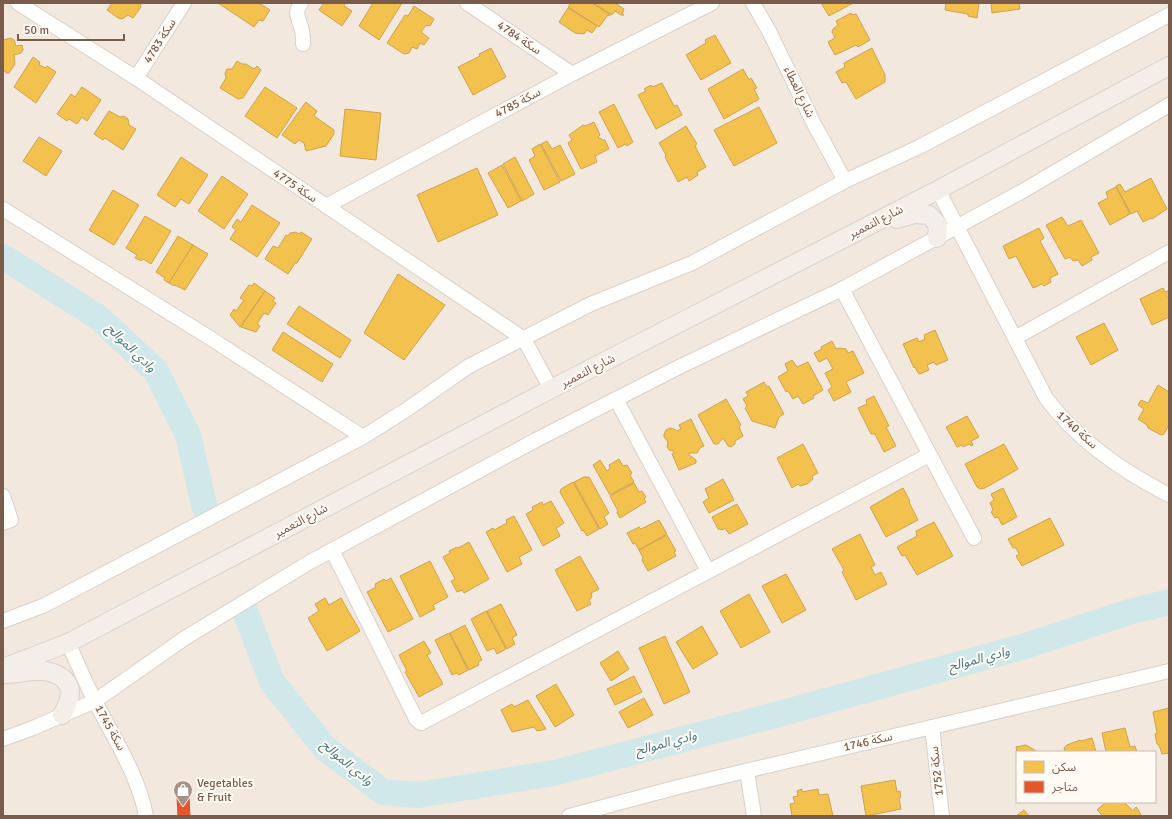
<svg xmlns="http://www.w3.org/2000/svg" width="1172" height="819" font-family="Signika,'Noto Sans Arabic',sans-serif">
  <rect width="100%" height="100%" fill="#f9f5f0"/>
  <path fill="#f2e8de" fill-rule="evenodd" d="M3,3H1169V816H3ZM1017,752H1155V802H1017Z"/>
  <g fill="#f2c14e" stroke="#cea34e">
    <polygon points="112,3 142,3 140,6 141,7 133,18 128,15 122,19 118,18 107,10"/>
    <polygon points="218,3 259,3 270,10 263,21 259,20 254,27"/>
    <polygon points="324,3 345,3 344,6 352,11 342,26 319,10"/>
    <polygon points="373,3 402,3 379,40 359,26"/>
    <polygon points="571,3 592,3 609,14 610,16 608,15 599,27 568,7"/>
    <polygon points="593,3 615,3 624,9 622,14 624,15 621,15 615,11 612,15"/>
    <polygon points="821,3 853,3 829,16"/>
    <polygon points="946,3 979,3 977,18 968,16 968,14 945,10"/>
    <polygon points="991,3 1019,3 1020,9 992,13"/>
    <polygon points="414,6 434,19 430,26 426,25 421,32 429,38 424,45 420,43 417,49 412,47 409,53 404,54 387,43 405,15 408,16"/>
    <polygon points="568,8 597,26 592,33 587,30 584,34 575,33 559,22"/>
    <polygon points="851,13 852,15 856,14 870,40 858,47 856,45 835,55 828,42 835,38 832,32 833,29 838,25 836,21"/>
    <polygon points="715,35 731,63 701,80 686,55 706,43 705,40"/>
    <polygon points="11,38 14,40 16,46 22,45 23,50 21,53 14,55 15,64 9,73 6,73 5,71 3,72 3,40"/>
    <polygon points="491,48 506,77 473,95 458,67 480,56 479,54"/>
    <polygon points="872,48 885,75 885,82 856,99 846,82 842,83 836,72 845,67 844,63"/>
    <polygon points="33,57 40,62 39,65 46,68 47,66 56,72 36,103 14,87"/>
    <polygon points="237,61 242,64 246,64 254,69 257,66 261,70 243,98 238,99 220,88 226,78 225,73 227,69 232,69"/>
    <polygon points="743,69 749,80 751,78 757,88 754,89 759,99 724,119 708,89"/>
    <polygon points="662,83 674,106 677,105 682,115 656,129 638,95 646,91 644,89 651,85 652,87"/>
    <polygon points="82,87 101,100 87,121 82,117 77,124 69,119 67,121 57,114 71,94 75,97"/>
    <polygon points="265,87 297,108 277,138 245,116"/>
    <polygon points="306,102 317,111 314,116 334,130 334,134 326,146 306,151 304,143 299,140 295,144 282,135"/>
    <polygon points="614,104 633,142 627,146 626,144 618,148 599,112"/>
    <polygon points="759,107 777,143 734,166 714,130"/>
    <polygon points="345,109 381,113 376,160 340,156"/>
    <polygon points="109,111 120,117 124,116 128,119 129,125 136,129 123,150 105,138 103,140 94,134"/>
    <polygon points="594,122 600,135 598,137 603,140 605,140 609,149 595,156 597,162 581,169 568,143 572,140 569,135 583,125 585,126"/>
    <polygon points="686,126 697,144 695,146 706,167 697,172 698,175 689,181 687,177 678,182 665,157 666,155 659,143"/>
    <polygon points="39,137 62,151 46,176 23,161"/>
    <polygon points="547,141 552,149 560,145 575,174 561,181 541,144"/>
    <polygon points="540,144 560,182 544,190 529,160 535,156 532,149"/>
    <polygon points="181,157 208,175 189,204 181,199 175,207 157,195"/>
    <polygon points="515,157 534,194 522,201 503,164"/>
    <polygon points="502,165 521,201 508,208 488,173"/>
    <polygon points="477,168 498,215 438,242 417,195"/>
    <polygon points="222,176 248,194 224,229 198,211"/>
    <polygon points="1151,178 1167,209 1152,219 1151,218 1143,222 1137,211 1131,214 1116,186 1120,184 1125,192"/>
    <polygon points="1116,187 1130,214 1110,225 1098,203 1108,198 1106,192"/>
    <polygon points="113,190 139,205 114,245 89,230"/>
    <polygon points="252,205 280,223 257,257 230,239 236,230 232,227 237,219 241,222"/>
    <polygon points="145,216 171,231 151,264 143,259 141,261 135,258 137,255 126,248"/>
    <polygon points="1062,217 1068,226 1081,220 1099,253 1091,257 1092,260 1082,266 1078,260 1073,261 1070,257 1065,259 1046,225"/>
    <polygon points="1039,228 1044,238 1040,241 1058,274 1050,278 1051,282 1044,286 1042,284 1033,288 1016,256 1009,259 1003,246"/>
    <polygon points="296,232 299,234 301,232 312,239 297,263 295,263 288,274 265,259 273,246 278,248 286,235 288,236 290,233"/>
    <polygon points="178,236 193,245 169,283 164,280 165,278 156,272"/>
    <polygon points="193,245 208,254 185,290 175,285 174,286 169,283"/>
    <polygon points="398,274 445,305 404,360 364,333"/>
    <polygon points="254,283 265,291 240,327 230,315 234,309 236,311 244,300 240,298 249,285 252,286"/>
    <polygon points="1163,288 1165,292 1168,291 1169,293 1168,297 1169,299 1169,317 1152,325 1140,299"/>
    <polygon points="265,291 275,298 273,301 276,303 268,315 264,313 257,324 260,326 256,332 241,327"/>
    <polygon points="299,306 351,340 340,358 287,324"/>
    <polygon points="1104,323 1118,350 1091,365 1076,337"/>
    <polygon points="935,330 948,360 936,365 934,362 927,365 929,370 920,374 918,373 915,367 914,368 903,344 917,338 919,342 925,339 924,335"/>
    <polygon points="283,332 333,364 322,382 272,350"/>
    <polygon points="832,341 836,349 840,348 846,349 848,353 853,351 864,373 846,382 851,392 834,401 828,390 832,387 825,373 833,369 827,358 819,362 814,353 822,349 821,347"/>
    <polygon points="792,360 797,367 808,362 823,390 813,396 814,398 803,404 798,396 793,399 788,391 786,392 778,377 788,371 785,364"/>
    <polygon points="764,382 767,387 769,386 784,414 779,417 775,428 752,421 745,408 747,406 743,399 748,396 746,392"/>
    <polygon points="1158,385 1169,392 1169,425 1164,434 1161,435 1148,428 1147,425 1138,419 1144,409 1138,405 1141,400 1148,403"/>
    <polygon points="874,396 889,426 886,427 896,446 884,452 875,434 871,434 858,408 867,404 866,400"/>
    <polygon points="726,399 741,425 739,427 743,436 735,441 735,444 731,447 728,446 723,438 718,444 714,444 698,415"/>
    <polygon points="967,416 979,437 971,441 973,445 971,446 969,444 963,447 962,445 957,447 946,427"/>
    <polygon points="691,419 704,446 700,448 697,453 689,453 689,455 696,460 696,463 679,470 672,454 674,453 673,451 669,450 667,447 668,442 664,437 664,434 666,430 670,428 674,429 677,431 681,429 679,425"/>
    <polygon points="803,444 818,473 812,476 813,479 807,484 800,486 798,484 792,488 777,458"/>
    <polygon points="1004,444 1018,469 985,488 980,489 977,487 965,464"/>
    <polygon points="619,459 623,466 627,465 632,473 630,475 634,482 610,495 593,465 600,460 607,471 610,468 609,465"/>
    <polygon points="584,477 589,477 609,513 604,517 608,524 600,529 574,482"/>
    <polygon points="723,479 734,500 709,513 703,502 709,498 705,489"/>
    <polygon points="573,482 599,529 587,536 583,530 582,531 560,492 561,489"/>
    <polygon points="634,483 639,492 642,491 646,497 644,499 646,502 620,518 617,513 618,511 610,496"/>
    <polygon points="903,488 910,501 909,502 918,520 886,537 870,507"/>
    <polygon points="1003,488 1017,517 1002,525 998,517 995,518 991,512 993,510 990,503 994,500 991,494"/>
    <polygon points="551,501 564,523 556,528 560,536 543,546 526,514 533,510 532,507 542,502 543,505"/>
    <polygon points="737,504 748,524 729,534 725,528 723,530 718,529 712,517"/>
    <polygon points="514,516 532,550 519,557 522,564 507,572 486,532 493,528 494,530 507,523 506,520"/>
    <polygon points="1050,518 1064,545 1022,566 1016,556 1019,554 1016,548 1013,548 1008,539"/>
    <polygon points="659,520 667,534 639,550 635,543 633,544 627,533 639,527 641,529"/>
    <polygon points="934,522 953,556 917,575 905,555 902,556 897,547 917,536 916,531"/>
    <polygon points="860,534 875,565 871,567 875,575 881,572 887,584 856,600 842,572 844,570 832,549"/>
    <polygon points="667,535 676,551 674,552 676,556 648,571 642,560 643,558 639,550"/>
    <polygon points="469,542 489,579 464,593 462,590 457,592 451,581 455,579 443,557 450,553 449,551 457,547 458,548"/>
    <polygon points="580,556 599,589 591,593 592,597 589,600 591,604 577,611 555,570"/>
    <polygon points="430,561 448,597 433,605 435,609 420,617 400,576"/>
    <polygon points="786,574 806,610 782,623 762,586"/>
    <polygon points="391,578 413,619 388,632 367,592 376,587 375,584 384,579 386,581"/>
    <polygon points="749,594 770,632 741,648 720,611"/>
    <polygon points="325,598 329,605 341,598 360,631 327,651 308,618 319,611 315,604"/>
    <polygon points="501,604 517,635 512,638 515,644 507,649 487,611"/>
    <polygon points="486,611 506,649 497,654 494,648 487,651 471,619"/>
    <polygon points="465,625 482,660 478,662 479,665 469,670 450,633"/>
    <polygon points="702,626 718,654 693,669 676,642"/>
    <polygon points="449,633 468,670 459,675 457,673 452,675 435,640"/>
    <polygon points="665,636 690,692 664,704 639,648"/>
    <polygon points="424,641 431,653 427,655 443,684 419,697 405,672 407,671 399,655"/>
    <polygon points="618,651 629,669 611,681 600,663"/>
    <polygon points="634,676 642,692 615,705 607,689"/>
    <polygon points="556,684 574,715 555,727 536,696"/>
    <polygon points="644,698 653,715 628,728 619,712"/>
    <polygon points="528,700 546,729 537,731 534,727 512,732 501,710 512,704 514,707"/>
    <polygon points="1169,708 1169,753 1162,754 1159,745 1157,744 1155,734 1157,733 1153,712"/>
    <polygon points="1125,728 1130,747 1135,746 1137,752 1106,752 1102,733"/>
    <polygon points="1092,738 1096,752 1065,752 1064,748 1067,745 1080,740 1081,741"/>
    <polygon points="1026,745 1038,752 1017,752 1016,747"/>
    <polygon points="895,780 897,792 900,791 901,797 899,798 901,809 866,816 861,786"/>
    <polygon points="802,789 802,792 818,789 819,795 828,794 833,816 792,816 790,804 795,803 793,797 798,796 797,791"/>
    <polygon points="1106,802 1124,802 1133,811 1136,807 1139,811 1141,816 1103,816 1097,810"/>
    <polygon points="1024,810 1029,816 1016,816"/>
  </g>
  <polygon fill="#e4572e" stroke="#c45837" points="177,798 189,798 190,816 178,816"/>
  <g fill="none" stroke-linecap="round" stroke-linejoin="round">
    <g stroke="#d0e8ea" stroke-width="26">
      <polyline points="3,257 98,317 156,371 188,435 205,509"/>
      <polyline points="245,611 272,682 325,748 383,792 418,795 554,773 779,714 1022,647 1129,612 1169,602"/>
    </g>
    <defs>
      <g id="minor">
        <polyline points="18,3 136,78 524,339 551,389"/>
        <path d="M301,3C294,14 298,16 301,27C303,32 303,38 303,44"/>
        <polyline points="467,3 572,74"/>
        <polyline points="753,3 769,31 814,124 845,181"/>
        <polyline points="136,78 184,3"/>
        <path d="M938,190L1046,398C1077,440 1122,471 1169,495"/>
        <polyline points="326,206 572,74 712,3"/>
        <polyline points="3,209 210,338 363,437"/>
        <polyline points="842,289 974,538"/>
        <polyline points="1015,338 1169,252"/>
        <polyline points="616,399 708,571"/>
        <polyline points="3,496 11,520 3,523"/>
        <polyline points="332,550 416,719 421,723 929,455"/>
        <polyline points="3,621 45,605 363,437 406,410 469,366 591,304 692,263 845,181 919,147 1169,15"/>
        <path d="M68,643C77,662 85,682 95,701C114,739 138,774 146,816"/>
        <polyline points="932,727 942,816"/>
        <polyline points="3,739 33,728 95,701 185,638 310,562 536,440 679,367 842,289 1021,192 1169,105"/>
        <polyline points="747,771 754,816"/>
        <polyline points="569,816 678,787 1169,671"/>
      </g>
      <g id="major">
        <polyline points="896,219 914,214 929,215 938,225 937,238"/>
        <polyline points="3,668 68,643 551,389 938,190 1169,66"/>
        <path d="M4,674C15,674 27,671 39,671C51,670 69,677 70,692C70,700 66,708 62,715"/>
      </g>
    </defs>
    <use href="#minor" stroke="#d7d1cb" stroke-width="16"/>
    <use href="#major" stroke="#dad1cc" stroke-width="20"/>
    <use href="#minor" stroke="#fefefd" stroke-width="14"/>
    <use href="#major" stroke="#f3eee8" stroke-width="18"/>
  </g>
  <defs>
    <symbol id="shop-pin" viewBox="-11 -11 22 30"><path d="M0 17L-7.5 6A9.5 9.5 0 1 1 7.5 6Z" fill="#a69286" stroke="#fffaf3"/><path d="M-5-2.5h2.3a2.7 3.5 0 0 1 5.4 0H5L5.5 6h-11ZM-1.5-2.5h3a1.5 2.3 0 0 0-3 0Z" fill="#fff"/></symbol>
  </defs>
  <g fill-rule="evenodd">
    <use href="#shop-pin" x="172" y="779" width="22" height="30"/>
  </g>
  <g text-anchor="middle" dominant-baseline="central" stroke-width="4" stroke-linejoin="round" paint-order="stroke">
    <g font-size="12" fill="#7a5c4d" stroke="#fffaf3">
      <text transform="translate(519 38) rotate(34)">سكة 4784</text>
      <text transform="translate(160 41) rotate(-58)">سكة 4783</text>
      <text transform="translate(799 92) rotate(64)">شارع العطاء</text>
      <text transform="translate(518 103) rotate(-28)">سكة 4785</text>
      <text transform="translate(295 186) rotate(34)">سكة 4775</text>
      <text transform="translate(876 222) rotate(-27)">شارع التعمير</text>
      <text transform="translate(588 371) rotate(-27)">شارع التعمير</text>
      <text transform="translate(1077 430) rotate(42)">سكة 1740</text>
      <text transform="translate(301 521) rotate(-28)">شارع التعمير</text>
      <text transform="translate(110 728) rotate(61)">سكة 1745</text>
      <text transform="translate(868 742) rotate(-13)">سكة 1746</text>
      <text transform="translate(937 771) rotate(-96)">سكة 1752</text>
    </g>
    <g font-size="12" fill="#7a5c4d" stroke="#fffaf3" text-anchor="start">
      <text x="197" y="783">Vegetables<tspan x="197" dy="14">&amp; Fruit</tspan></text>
    </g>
    <g font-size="13" font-style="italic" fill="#437c86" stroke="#fffaf3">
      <text transform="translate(131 348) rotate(44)">وادي الموالح</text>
      <text transform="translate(979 659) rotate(-15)">وادي الموالح</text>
      <text transform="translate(666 743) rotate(-15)">وادي الموالح</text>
      <text transform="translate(347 763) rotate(40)">وادي الموالح</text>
    </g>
  </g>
  <rect width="1172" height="819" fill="none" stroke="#7a5c4d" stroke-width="8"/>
  <rect x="1016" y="751" width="140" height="52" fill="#fffaf3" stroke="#cabbb1"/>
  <rect x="1024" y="761" width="20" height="12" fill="#f2c14e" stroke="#cabbb1"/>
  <text x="1052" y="771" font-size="12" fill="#7a5c4d">سكن</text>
  <rect x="1024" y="781" width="20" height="12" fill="#e4572e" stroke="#cabbb1"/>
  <text x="1052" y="791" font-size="12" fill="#7a5c4d">متاجر</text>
  <path d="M18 34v6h106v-6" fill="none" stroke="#7a5c4d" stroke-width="2"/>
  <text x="24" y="34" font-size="12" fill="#7a5c4d" stroke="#fffaf3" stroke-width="3" paint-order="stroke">50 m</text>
</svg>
